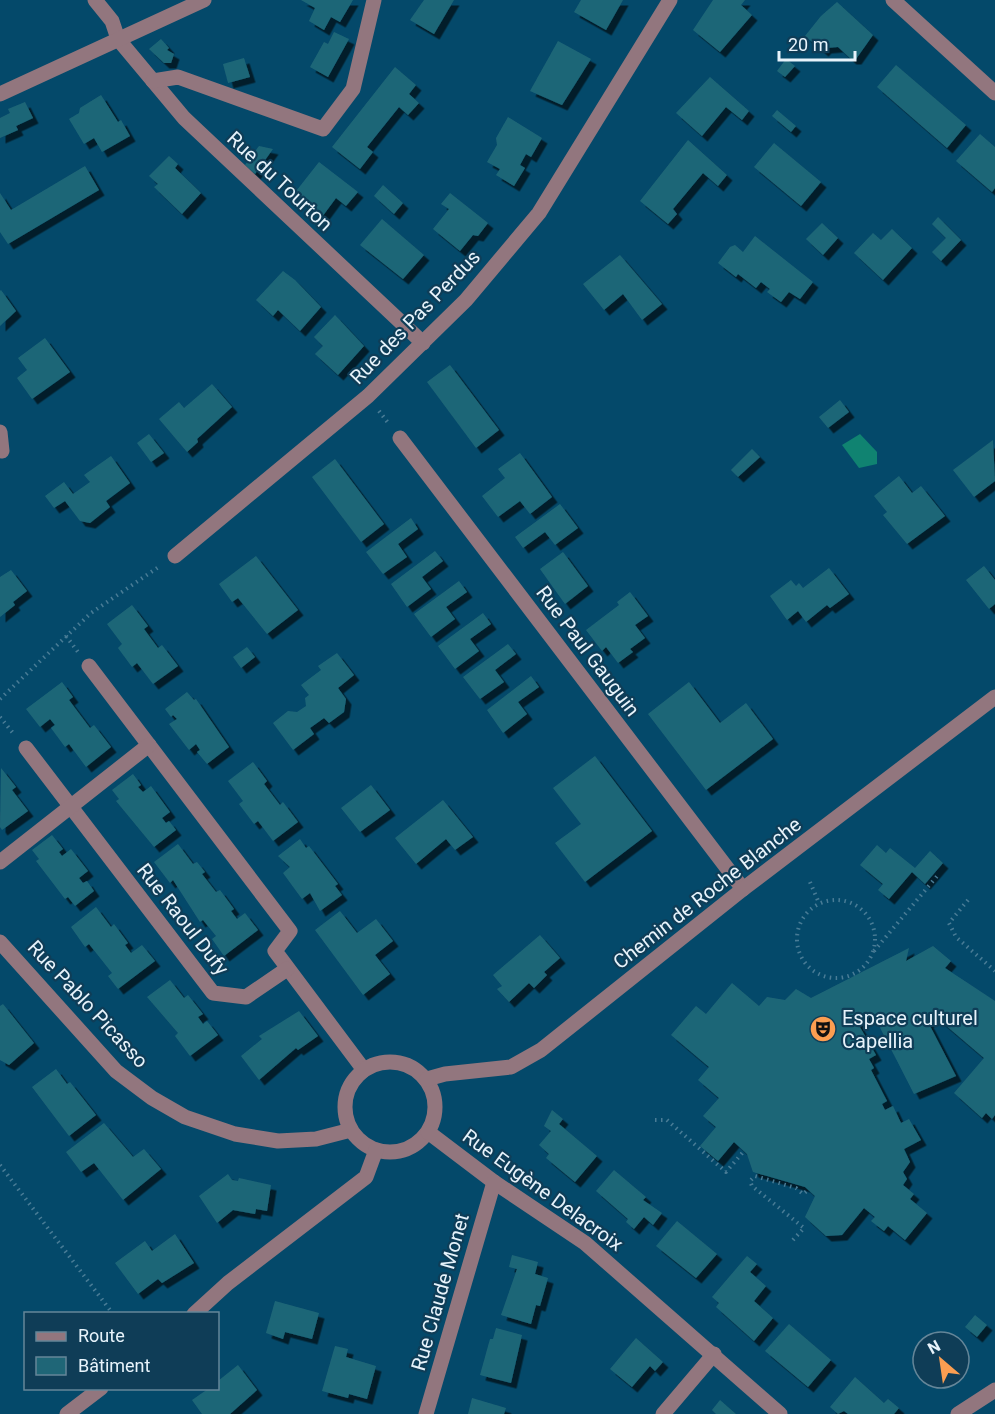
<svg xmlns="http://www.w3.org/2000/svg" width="995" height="1414" font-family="Roboto,sans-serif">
  <defs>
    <filter id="shadow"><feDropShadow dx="5.5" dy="5.5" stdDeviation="0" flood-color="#0009"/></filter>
  </defs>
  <rect width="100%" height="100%" fill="#04496a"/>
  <polygon fill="#108371" points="860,434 877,452 877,464 859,468 842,445"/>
  <g fill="#1f6677" filter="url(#shadow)">
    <polygon points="301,0 353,0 340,22 331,17 324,30 309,21 315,8"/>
    <polygon points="424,0 454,0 434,34 410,20"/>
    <polygon points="581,0 623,0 606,30 574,12"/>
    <polygon points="713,0 745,0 741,5 752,15 720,52 693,30"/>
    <polygon points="837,2 873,35 856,59 851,59 838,47 826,48 823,51 805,36 821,16"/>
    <polygon points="334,32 349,39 328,77 310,67 324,42 328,44"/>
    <polygon points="161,39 169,48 167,50 174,54 171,63 164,63 149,49"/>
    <polygon points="558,41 591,59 562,105 530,91"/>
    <polygon points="244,58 250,77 228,83 223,64"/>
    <polygon points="786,59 795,66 785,77 777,71"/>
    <polygon points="896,65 966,125 947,148 877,87"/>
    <polygon points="395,67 416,85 409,94 419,103 408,115 399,107 367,147 373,152 360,169 332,147"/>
    <polygon points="710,77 749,111 742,120 726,107 702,136 676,113"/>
    <polygon points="101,95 118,122 121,120 130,136 102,152 94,138 84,144 69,119 79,113 80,108"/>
    <polygon points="25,102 33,118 16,126 18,130 0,138 0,118 10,113 8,109"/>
    <polygon points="777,110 796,126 791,132 772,116"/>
    <polygon points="508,117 542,138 531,157 526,154 520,165 525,168 514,186 496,175 500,169 487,162 497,145 496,138"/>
    <polygon points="980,134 995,147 995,188 992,192 956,161"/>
    <polygon points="688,140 727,175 718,186 703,173 673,209 677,214 668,224 640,201"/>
    <polygon points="774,143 821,182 801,206 754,167"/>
    <polygon points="259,146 273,149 255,174 245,165"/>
    <polygon points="169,156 178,164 175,168 201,193 182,214 154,187 158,184 149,176"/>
    <polygon points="319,162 358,192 346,206 336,198 322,217 293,195"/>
    <polygon points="85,166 99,190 8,244 0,232 0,193 11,210"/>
    <polygon points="383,185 403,203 394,214 374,196"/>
    <polygon points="450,193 488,223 478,236 473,235 460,251 433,229 449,209 441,204"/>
    <polygon points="938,217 961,240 941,261 932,252 946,238 932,224"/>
    <polygon points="382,219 424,255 403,279 360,245"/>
    <polygon points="822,223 838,238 823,255 806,239"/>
    <polygon points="892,229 912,248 883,280 854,253 873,233 881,240"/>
    <polygon points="755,236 813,282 800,299 789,292 781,302 767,292 770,289 761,282 756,288 738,274 736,277 718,263 730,247 735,245 743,252"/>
    <polygon points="620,255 662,304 642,320 623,294 604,310 583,284"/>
    <polygon points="283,271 295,280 321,307 300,331 278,310 273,316 256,300"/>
    <polygon points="1,290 16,311 0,326 0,291"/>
    <polygon points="335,315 364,346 338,375 315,354 323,346 314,337"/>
    <polygon points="45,338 70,372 32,399 17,378 27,370 18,358"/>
    <polygon points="450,365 499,430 476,448 427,382"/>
    <polygon points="212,384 232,407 197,439 198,442 187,452 159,419 179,402 184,408"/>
    <polygon points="840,400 849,412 828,428 819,417"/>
    <polygon points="149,434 164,453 151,462 137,443"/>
    <polygon points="993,440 995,481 974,497 953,470"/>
    <polygon points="752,449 760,457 738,477 731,470"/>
    <polygon points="520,453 552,497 530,514 520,501 498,517 482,496 505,478 498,469"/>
    <polygon points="111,456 130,483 106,501 110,507 90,523 80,521 65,501 54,508 45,496 64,482 73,494 90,482 84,475"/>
    <polygon points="335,459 384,524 361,542 312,477"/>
    <polygon points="899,476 912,493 921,486 945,516 907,544 883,515 887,512 874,496"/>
    <polygon points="560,504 578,528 555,545 545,532 523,548 515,537"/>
    <polygon points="411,518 418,529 398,544 407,557 383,574 366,552"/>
    <polygon points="435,551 443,561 422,577 431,589 407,607 391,584"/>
    <polygon points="563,552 588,586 565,604 540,569"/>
    <polygon points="256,556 298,610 267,634 238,598 232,602 219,584"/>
    <polygon points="984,566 995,580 995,604 989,609 966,580"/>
    <polygon points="829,568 849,594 830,608 827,605 806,622 798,611 787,620 770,596 791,580 796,586 799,583 803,588"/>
    <polygon points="11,570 27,591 13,602 15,605 0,617 0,577"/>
    <polygon points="459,581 467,592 446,607 455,619 431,637 414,614"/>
    <polygon points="630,592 648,616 635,625 645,638 630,649 633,652 618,663 606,647 602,651 586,630 619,605 617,602"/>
    <polygon points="132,605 148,626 144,629 158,648 162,645 178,666 153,684 137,663 132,667 118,648 122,644 107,624"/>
    <polygon points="483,613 491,624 470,639 479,651 455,669 438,646"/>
    <polygon points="508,644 516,654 495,670 504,682 480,699 463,677"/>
    <polygon points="247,647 255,657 241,668 233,657"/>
    <polygon points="337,653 354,675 338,688 346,699 344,712 329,723 324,718 310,728 314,734 293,750 273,723 288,711 297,712 306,706 305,698 309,695 301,685 321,670 318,666"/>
    <polygon points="531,676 539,687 518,702 527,714 503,733 487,710"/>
    <polygon points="62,682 73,697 69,700 90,728 94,725 111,747 86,767 69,744 65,747 51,728 55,725 50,719 40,727 26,709"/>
    <polygon points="689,682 720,723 746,703 773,739 706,790 648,714"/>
    <polygon points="187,692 194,700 196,699 229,747 207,764 197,752 200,750 196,744 189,750 169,724 177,719 173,715 171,717 165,709"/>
    <polygon points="595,756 652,831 585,882 555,843 581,824 553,788"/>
    <polygon points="253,762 267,781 264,784 280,805 283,802 298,822 273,841 258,821 254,824 239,804 243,801 228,781"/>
    <polygon points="1,768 16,787 12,790 28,811 2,830 0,827"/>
    <polygon points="133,774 141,785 138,787 143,792 151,786 170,812 162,818 166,823 169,821 176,830 154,847 116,801 119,799 112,790"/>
    <polygon points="371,785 390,810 360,832 341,808"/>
    <polygon points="443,800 473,837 455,850 446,839 416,864 395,838"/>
    <polygon points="52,835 63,849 59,852 62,856 71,849 88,871 79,878 83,883 87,881 94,891 75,906 68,897 65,899 36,861 39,859 32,850"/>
    <polygon points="300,839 306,848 309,846 338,884 335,886 342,895 320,911 310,893 302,899 283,873 290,867 278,856"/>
    <polygon points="178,844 193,864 197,862 205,872 202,874 216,892 220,890 234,909 231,911 237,919 245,913 258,930 224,956 212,939 216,936 203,920 200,922 173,880 170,883 154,862"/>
    <polygon points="877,845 886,853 890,848 915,868 930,851 943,863 925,884 912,872 889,899 878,890 883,884 860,865"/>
    <polygon points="96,907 111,927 114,924 128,943 125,945 131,953 142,945 155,961 118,989 108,976 112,973 89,944 85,947 71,927"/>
    <polygon points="340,911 357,933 376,919 393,941 375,955 390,974 363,995 315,930"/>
    <polygon points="540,935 560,958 544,972 547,975 534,988 529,983 509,1002 497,989 502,986 493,975"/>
    <polygon points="933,946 951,961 945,968 995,1001 995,1115 992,1119 986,1113 982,1118 954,1093 984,1058 937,1018 928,1022 956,1076 914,1094 873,1014 857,1022 876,1055 869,1059 874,1068 871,1070 887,1101 882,1104 885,1110 893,1106 901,1123 909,1119 921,1140 904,1149 910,1162 903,1172 907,1179 903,1185 914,1194 910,1199 927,1213 905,1240 888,1226 884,1231 871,1221 875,1217 864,1208 842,1235 826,1236 805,1217 815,1196 805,1187 753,1172 747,1154 734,1142 718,1161 700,1146 716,1127 703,1116 719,1098 698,1080 709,1067 671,1035 696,1006 706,1014 732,983 759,1006 767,997 785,1000 796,989 811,998 909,948 906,961"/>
    <polygon points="170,980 184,998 188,995 203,1014 198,1017 203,1024 207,1021 218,1035 190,1056 175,1036 178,1033 147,997"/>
    <polygon points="3,1004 34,1043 9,1065 0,1060 0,1006"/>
    <polygon points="299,1011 318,1036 298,1050 296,1048 259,1080 241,1056 262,1039 259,1036"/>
    <polygon points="56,1069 67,1084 70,1082 96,1115 69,1136 32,1087"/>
    <polygon points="552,1110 563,1119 559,1124 597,1156 575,1182 546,1158 549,1154 539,1145 551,1131 544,1126"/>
    <polygon points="104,1123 133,1157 144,1149 161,1169 123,1200 94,1163 81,1172 66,1152"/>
    <polygon points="614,1170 646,1197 643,1200 662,1213 653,1225 644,1217 634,1229 626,1222 628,1219 596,1191"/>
    <polygon points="228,1174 232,1180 238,1181 239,1178 271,1185 267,1211 256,1209 255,1214 233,1210 217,1223 199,1196"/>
    <polygon points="677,1221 717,1254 696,1278 656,1246"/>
    <polygon points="175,1234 194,1263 162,1283 158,1279 138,1294 115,1263 145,1241 152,1251"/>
    <polygon points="512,1255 538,1262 535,1274 548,1278 540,1306 536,1305 531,1324 501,1315 517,1269 509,1267"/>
    <polygon points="747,1256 757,1264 750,1272 766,1286 754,1301 773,1318 754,1341 716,1307 719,1303 712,1297"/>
    <polygon points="275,1301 319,1313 312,1339 285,1332 283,1339 266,1333"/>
    <polygon points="975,1315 987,1325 977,1337 965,1327"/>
    <polygon points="789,1324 831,1360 808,1387 765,1351"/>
    <polygon points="496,1328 522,1335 511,1383 480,1375 490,1339 493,1339"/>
    <polygon points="636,1338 663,1362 655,1371 650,1366 632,1387 610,1369"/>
    <polygon points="335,1346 348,1349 346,1357 376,1366 367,1399 349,1394 348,1398 322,1391"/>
    <polygon points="238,1365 257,1390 230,1414 202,1414 192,1400 208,1389 218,1389 218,1381"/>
    <polygon points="855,1377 884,1403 888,1399 899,1408 894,1414 848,1414 844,1411 838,1414 830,1407"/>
    <polygon points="472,1398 506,1408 504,1414 468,1414"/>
    <polygon points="720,1400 736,1414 716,1414 712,1410"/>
  </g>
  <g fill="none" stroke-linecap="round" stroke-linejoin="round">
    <g stroke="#497c96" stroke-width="4" stroke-dasharray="1.5 4.5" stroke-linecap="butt">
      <polyline points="379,411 389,424"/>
      <polyline points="66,636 78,652"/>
      <polyline points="0,699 91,613 160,566"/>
      <polyline points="0,717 13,733"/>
      <polyline points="810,882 819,903"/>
      <circle cx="836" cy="939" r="39"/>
      <polyline points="968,900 949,923 956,937 995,971"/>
      <polyline points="874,951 938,875"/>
      <polyline points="655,1120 667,1120 726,1172 744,1151"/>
      <polyline points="0,1165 113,1314"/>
      <polyline points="793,1240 804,1228 752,1186 750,1181 755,1176 796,1188 803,1194 808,1190"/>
    </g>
    <g stroke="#92767e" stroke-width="15">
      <polyline points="95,0 112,21 118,39 184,118 423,343"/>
      <polyline points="893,0 995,93"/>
      <polyline points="153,81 178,77 323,129 353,89 374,0"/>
      <polyline points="0,94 204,0"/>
      <polyline points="0,432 2,451"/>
      <polyline points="400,438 743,889"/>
      <polyline points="175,556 368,396 466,300 539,213 670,0"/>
      <polyline points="89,666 290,931 275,951 364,1070"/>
      <polyline points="26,748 213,993 246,997 287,969"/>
      <polyline points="0,862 149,745"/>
      <polyline points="0,942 116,1071 152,1098 185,1117 235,1134 278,1141 316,1139 351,1130"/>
      <circle cx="390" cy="1107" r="45"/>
      <polyline points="427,1079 445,1074 511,1067 541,1050 743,889 995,697"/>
      <polyline points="428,1132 494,1182 585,1243 780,1414"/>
      <polyline points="194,1314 228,1283 366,1177 376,1150"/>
      <polyline points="67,1414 101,1388"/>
      <polyline points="426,1414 494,1182"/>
      <polyline points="663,1414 714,1354"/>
      <polyline points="958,1414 995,1390"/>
    </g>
  </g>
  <defs>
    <symbol id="theatre-disc" viewBox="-11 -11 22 22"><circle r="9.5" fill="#fb9e51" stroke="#0f3d57"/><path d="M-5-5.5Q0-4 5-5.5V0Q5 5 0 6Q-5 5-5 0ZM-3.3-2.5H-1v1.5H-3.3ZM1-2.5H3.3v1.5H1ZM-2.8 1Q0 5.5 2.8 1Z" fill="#111"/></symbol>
  </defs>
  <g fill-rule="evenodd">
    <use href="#theatre-disc" x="808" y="1014" width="30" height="30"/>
  </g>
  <g text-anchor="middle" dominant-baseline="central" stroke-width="4.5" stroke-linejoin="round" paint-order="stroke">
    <g font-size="20" fill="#e7f3fb" stroke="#0f3d57">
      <text transform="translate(280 181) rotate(43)">Rue du Tourton</text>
      <text transform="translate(415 317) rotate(-46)">Rue des Pas Perdus</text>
      <text transform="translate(588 651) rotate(53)">Rue Paul Gauguin</text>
      <text transform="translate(707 893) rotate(-38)">Chemin de Roche Blanche</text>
      <text transform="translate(183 919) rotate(52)">Rue Raoul Dufy</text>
      <text transform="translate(88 1004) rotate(47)">Rue Pablo Picasso</text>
      <text transform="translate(543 1190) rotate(36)">Rue Eugène Delacroix</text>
      <text transform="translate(440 1292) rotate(-74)">Rue Claude Monet</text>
    </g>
    <g font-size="20" fill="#e7f3fb" stroke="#0f3d57" text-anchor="start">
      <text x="842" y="1018">Espace culturel<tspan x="842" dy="23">Capellia</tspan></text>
    </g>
  </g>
  <rect x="24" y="1312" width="195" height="78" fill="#0f3d57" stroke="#658699" stroke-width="1.5"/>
  <rect x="36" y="1332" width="30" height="9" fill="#92767e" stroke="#658699" stroke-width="1.5"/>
  <text x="78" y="1342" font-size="18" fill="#e7f3fb">Route</text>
  <rect x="36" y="1357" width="30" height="18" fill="#1f6677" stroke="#658699" stroke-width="1.5"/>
  <text x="78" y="1372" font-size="18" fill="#e7f3fb">Bâtiment</text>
  <g transform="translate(941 1360) rotate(331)"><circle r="28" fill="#0f3d57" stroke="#658699" stroke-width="1.5"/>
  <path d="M0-4.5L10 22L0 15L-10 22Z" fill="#fb9e51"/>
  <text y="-9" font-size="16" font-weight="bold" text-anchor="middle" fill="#e7f3fb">N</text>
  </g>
  <path d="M779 51v9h76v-9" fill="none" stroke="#e7f3fb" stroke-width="3"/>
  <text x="788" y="51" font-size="18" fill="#e7f3fb" stroke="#0f3d57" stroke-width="4.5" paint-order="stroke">20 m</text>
</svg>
